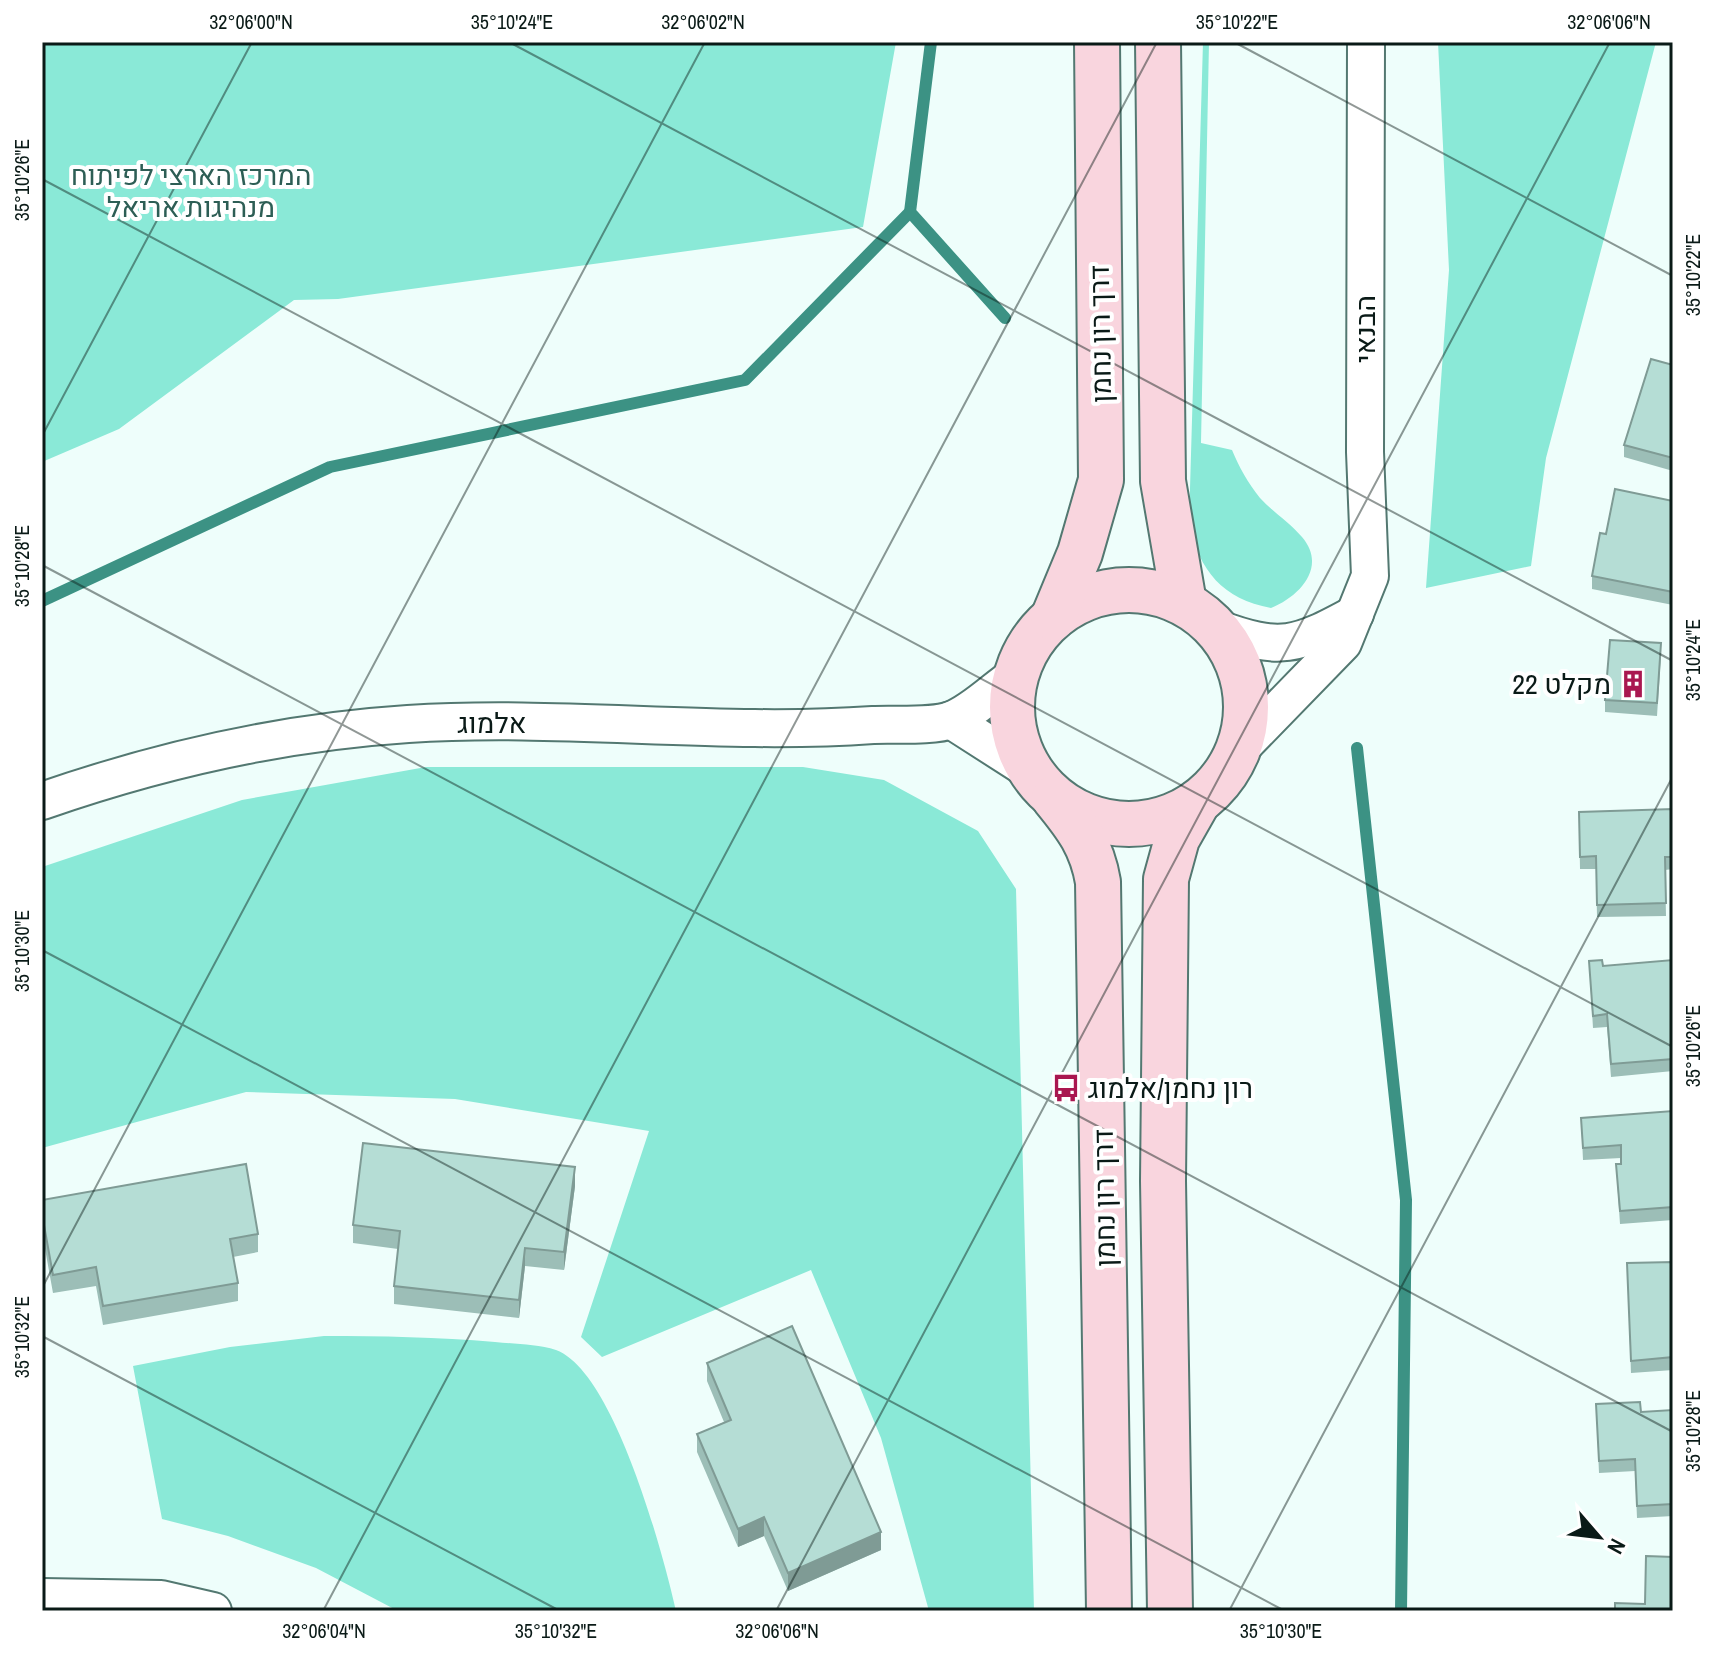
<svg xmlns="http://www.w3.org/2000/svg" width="1715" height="1653" font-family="'Archivo Narrow',Heebo,sans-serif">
  <rect width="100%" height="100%" fill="#eefefb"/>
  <g fill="#8ae9d7">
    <polygon points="42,42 896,42 863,227 338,299 294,300 119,429 42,462"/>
    <path d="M1203,42H1209L1201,443L1232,450C1239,467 1248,483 1260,498C1273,512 1289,522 1302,537C1327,566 1301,596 1271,608C1223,599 1199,571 1189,523Z"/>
    <polygon points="1438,42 1656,42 1546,458 1531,566 1426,588 1449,270"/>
    <polygon points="426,767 803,767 884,780 978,831 1016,889 1034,1611 929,1611 881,1438 811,1270 602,1357 581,1337 649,1131 455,1099 246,1092 42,1148 42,867 242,800"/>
    <path d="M324,1336C381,1336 438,1337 495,1342C515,1344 537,1344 556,1350C614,1371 663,1553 676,1611H398L316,1568L228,1536L162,1519L133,1366L230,1347Z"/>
  </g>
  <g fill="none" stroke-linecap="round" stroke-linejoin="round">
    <g stroke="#3c9284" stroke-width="12">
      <polyline points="931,42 910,212 1005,318"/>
      <polyline points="42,601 330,467 745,380 910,212"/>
      <polyline points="1357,748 1406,1200 1401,1611"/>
    </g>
    <defs>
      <g id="street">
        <path d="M1216,628C1281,652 1296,646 1355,614"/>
        <polyline points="951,720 1029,770"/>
        <polyline points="1238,751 1343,643 1370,576 1365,452 1366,42"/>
        <path d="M42,801C160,760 283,732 408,724C562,714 718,736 873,725C893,724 933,727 951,720C973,712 996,688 1016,675"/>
        <polyline points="42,1597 161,1599 213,1611"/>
      </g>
      <g id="secondary">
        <polyline points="1158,42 1163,481 1184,603"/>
        <circle cx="1129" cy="707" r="117"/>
        <polyline points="1053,618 1080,553 1101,480 1097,42"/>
        <path d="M1054,798C1077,826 1092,846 1098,882L1109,1611"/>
        <polyline points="1170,1611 1163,1181 1166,879 1177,839 1198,802"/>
      </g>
    </defs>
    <use href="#street" stroke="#537871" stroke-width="40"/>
    <use href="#secondary" stroke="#537871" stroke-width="48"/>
    <use href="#street" stroke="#fff" stroke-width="36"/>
    <use href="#secondary" stroke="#f9d5de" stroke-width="44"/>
  </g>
  <g fill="#9cbeb7">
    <polygon points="1673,365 1673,471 1624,457 1624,445"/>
    <polygon points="1673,501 1673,605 1592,589 1592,576 1606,534"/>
    <polygon points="1661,655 1657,716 1605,712 1605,700"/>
    <polygon points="1673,809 1673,869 1665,870 1666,916 1597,917 1596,869 1580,869 1579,812"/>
    <polygon points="1673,960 1673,1071 1611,1077 1607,1027 1593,1028 1589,961 1603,966"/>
    <polygon points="1673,1111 1673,1220 1620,1224 1616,1164 1621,1164 1621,1158 1583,1160 1581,1118"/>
    <polygon points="575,1186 564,1270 525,1266 519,1318 394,1304 394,1286 398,1249 353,1243 353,1225"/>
    <polygon points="42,1200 258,1234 258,1252 233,1257 238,1283 238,1301 103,1325 96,1286 53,1293 42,1232"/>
    <polygon points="1673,1262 1673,1370 1631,1373 1627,1263"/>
    <polygon points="707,1363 881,1550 788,1591 764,1536 738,1547 697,1452 697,1434 724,1422 707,1381"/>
    <polygon points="1596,1404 1641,1412 1673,1410 1673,1516 1637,1518 1635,1471 1599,1473"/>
  </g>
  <g fill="#7f9b95">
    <polygon points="575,1167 575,1186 564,1270 564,1252"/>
    <polygon points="525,1248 525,1266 519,1318 519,1300"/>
    <polygon points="764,1517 764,1536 738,1547 738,1529"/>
    <polygon points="881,1532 881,1550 788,1591 788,1573"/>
  </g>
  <g fill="#b5ddd5" stroke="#7f9b95" stroke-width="2">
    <polygon points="1651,359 1673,365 1673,458 1624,445"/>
    <polygon points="1615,489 1673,501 1673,592 1592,576 1600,533 1606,534"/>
    <polygon points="1610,640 1661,643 1657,703 1605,700"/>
    <polygon points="1673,809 1673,857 1665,857 1666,903 1597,905 1596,856 1580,857 1579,812"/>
    <polygon points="1602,960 1603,966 1673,960 1673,1059 1611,1064 1607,1014 1593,1016 1589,961"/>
    <polygon points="1673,1111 1673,1207 1620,1211 1616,1164 1621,1164 1621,1145 1583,1148 1581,1118"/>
    <polygon points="363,1143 575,1167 564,1252 525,1248 519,1300 394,1286 400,1231 353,1225"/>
    <polygon points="246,1164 258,1234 230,1239 238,1283 103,1306 96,1267 53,1275 42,1214 42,1200"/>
    <polygon points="1673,1262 1673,1357 1631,1361 1627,1263"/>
    <polygon points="792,1326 881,1532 788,1573 764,1517 738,1529 697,1434 731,1420 707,1363"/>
    <polygon points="1640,1402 1641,1412 1673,1410 1673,1504 1637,1506 1635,1459 1599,1461 1596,1404"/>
    <polygon points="1646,1556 1673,1557 1673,1611 1615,1611 1615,1603 1645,1604"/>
  </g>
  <path fill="none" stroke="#0a1a17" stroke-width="2" stroke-opacity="0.45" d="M509,42L1673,661M1234,42L1673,276M42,179L1673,1047M42,436L252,42M42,565L1673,1432M42,950L1285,1611M42,1288L705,42M42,1336L560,1611M323,1611L1157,42M776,1611L1610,42M1229,1611L1673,776"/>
  <defs>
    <symbol id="building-bare" viewBox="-9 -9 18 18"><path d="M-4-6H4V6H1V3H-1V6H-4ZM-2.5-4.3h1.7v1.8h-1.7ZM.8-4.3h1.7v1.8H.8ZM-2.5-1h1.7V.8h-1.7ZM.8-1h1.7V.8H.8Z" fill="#a91750" stroke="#fff" stroke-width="2.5" paint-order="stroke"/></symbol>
    <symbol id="bus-bare" viewBox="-9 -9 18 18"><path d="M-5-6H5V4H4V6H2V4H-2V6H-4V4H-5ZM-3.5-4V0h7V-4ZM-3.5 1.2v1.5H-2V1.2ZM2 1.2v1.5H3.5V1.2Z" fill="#a91750" stroke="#fff" stroke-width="2.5" paint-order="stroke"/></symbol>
  </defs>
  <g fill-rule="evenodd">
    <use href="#building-bare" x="1613" y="664" width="40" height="40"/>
    <use href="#bus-bare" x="1046" y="1068" width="40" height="40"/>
  </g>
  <g text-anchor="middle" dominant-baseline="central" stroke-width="8" stroke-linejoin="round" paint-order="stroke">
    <g font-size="28" fill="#2d5e55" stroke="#fff">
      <text x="191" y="175">המרכז הארצי לפיתוח<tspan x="191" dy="32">מנהיגות אריאל</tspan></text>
    </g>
    <g font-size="28" fill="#0a1a17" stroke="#fff">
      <text transform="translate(1365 329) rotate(-90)">הבנאי</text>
      <text transform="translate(1100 334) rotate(-91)">דרך רון נחמן</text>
      <text x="492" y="723">אלמוג</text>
      <text transform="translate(1104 1198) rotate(-91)">דרך רון נחמן</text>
    </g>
    <g font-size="28" fill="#0a1a17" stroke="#fff" text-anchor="end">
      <text x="1611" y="684">מקלט 22</text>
      <text x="1088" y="1088" text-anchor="start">רון נחמן/אלמוג</text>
    </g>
  </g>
  <rect width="1715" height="1653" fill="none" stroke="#ffffff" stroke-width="88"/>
  <g transform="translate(1599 1537) rotate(118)" stroke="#ffffff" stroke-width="6" paint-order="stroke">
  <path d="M0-6L14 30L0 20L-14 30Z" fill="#0a1a17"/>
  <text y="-12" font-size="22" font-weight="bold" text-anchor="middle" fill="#0a1a17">N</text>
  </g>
  <rect x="44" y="44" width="1627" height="1565" fill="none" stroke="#0a1a17" stroke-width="3"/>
  <g font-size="20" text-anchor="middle" fill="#0a1a17">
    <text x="251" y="29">32°06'00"N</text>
    <text x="512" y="29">35°10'24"E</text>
    <text x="703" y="29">32°06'02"N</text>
    <text x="1237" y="29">35°10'22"E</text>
    <text x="1609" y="29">32°06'06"N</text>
    <text transform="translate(22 180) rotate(-90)" y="7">35°10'26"E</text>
    <text transform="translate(1693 275) rotate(-90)" y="7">35°10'22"E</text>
    <text transform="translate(22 566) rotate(-90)" y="7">35°10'28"E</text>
    <text transform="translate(1693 660) rotate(-90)" y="7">35°10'24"E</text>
    <text transform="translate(22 951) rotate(-90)" y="7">35°10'30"E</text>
    <text transform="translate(1693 1046) rotate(-90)" y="7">35°10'26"E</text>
    <text transform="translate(22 1337) rotate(-90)" y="7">35°10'32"E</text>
    <text transform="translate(1693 1431) rotate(-90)" y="7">35°10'28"E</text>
    <text x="324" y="1638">32°06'04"N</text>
    <text x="556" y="1638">35°10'32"E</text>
    <text x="777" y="1638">32°06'06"N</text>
    <text x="1281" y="1638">35°10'30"E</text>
  </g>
</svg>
